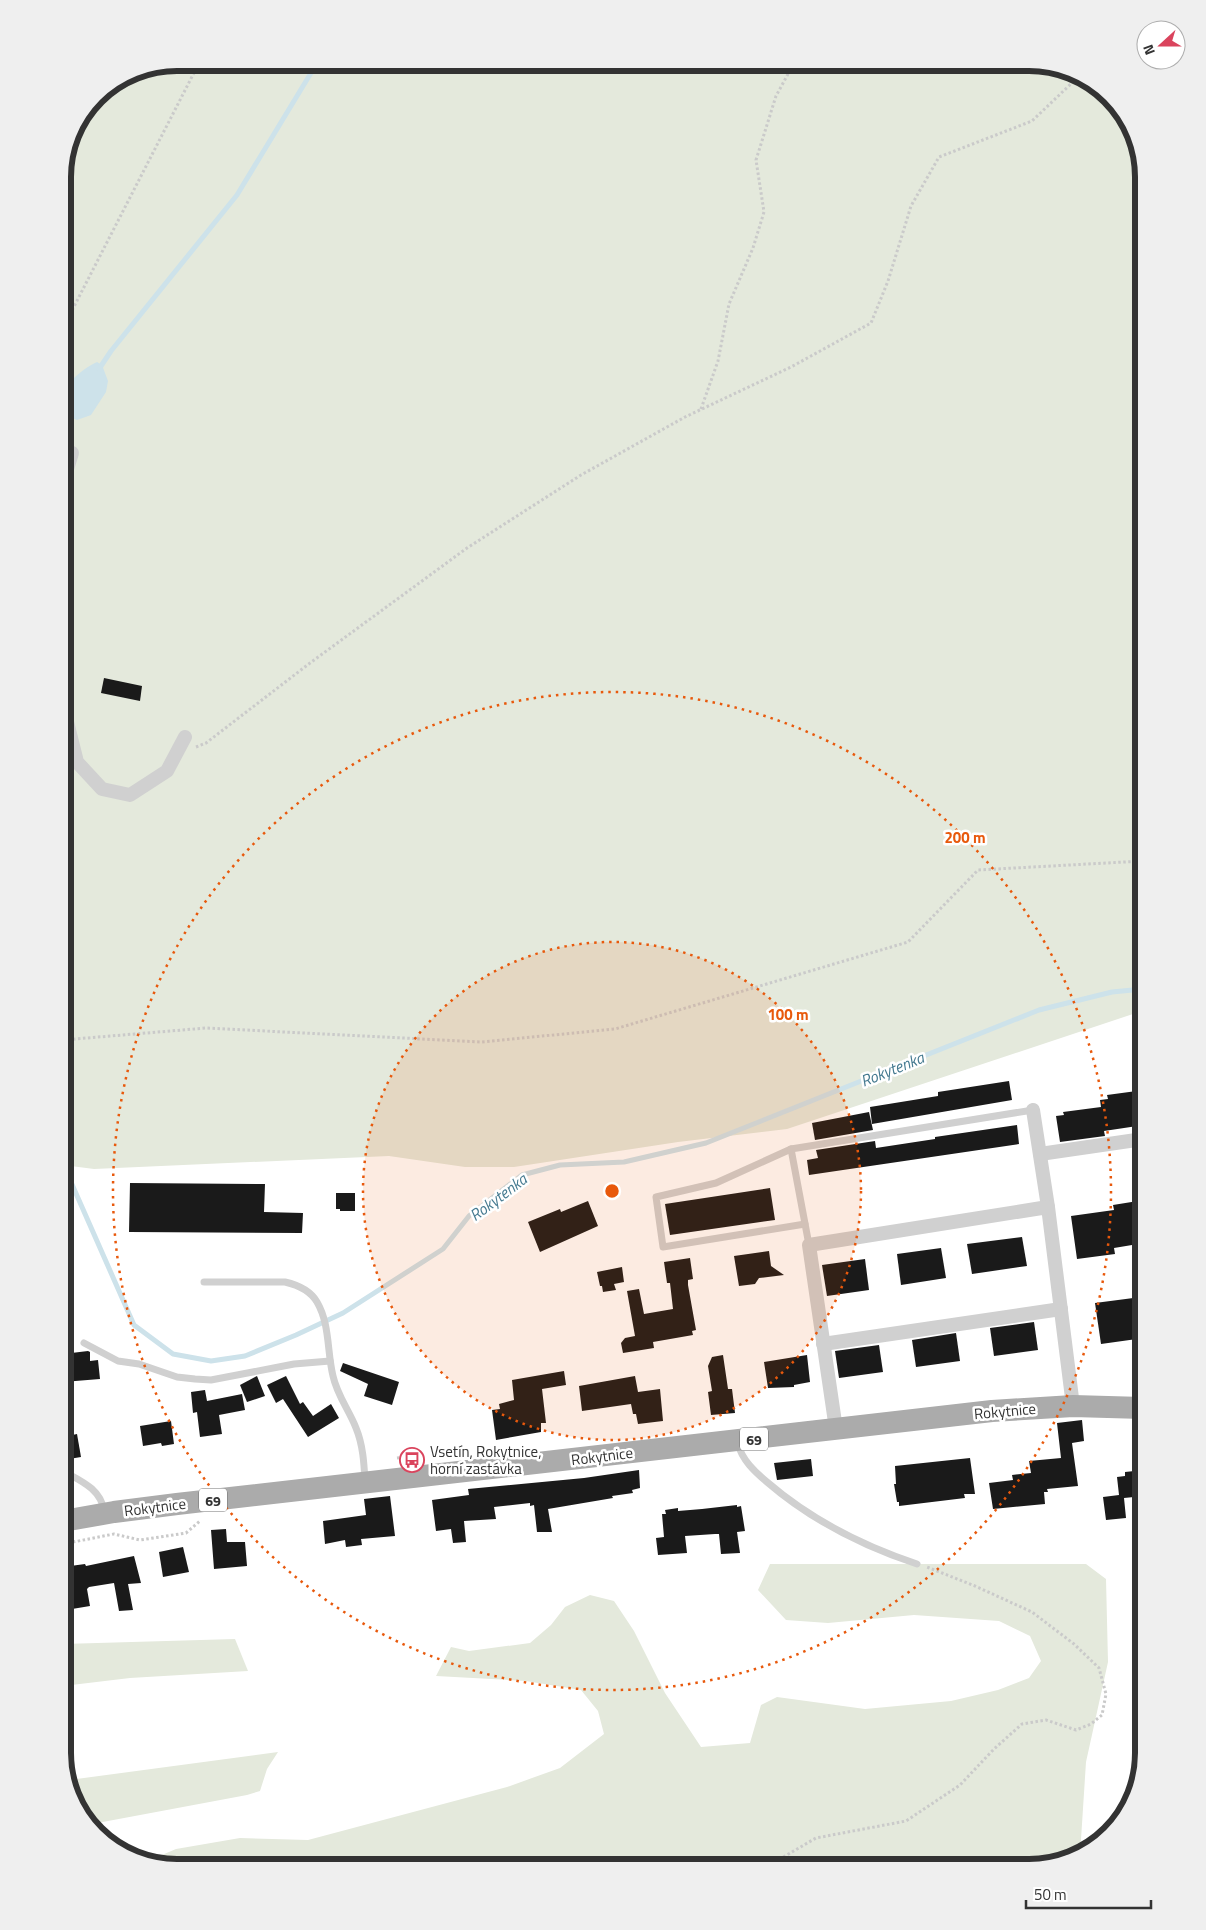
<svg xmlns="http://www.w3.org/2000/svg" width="1206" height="1930" font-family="'Titillium Web',sans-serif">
  <rect width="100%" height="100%" fill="#fff"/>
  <g fill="#e4e9dc">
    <polygon points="178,63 1036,63 1093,82 1131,126 1143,178 1143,1012 1136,1013 787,1129 678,1142 514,1167 465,1167 389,1156 94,1169 63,1165 63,170 71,133 96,96 134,71"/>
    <polygon points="770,1564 1086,1564 1106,1579 1108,1662 1086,1762 1080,1855 1028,1867 170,1867 150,1860 176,1849 240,1838 308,1840 507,1787 560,1768 604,1734 598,1711 581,1690 526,1681 436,1676 451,1647 469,1651 530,1643 551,1625 565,1607 590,1595 614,1601 634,1631 665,1693 701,1747 750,1743 761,1705 777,1697 865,1709 951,1701 998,1690 1029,1678 1041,1661 1030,1636 999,1621 914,1615 828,1623 786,1620 758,1590"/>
    <polygon points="235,1639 248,1671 130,1678 63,1686 63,1644"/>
    <polygon points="278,1752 267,1769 260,1791 247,1795 92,1824 75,1804 69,1780"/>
  </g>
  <path fill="#cde2ea" d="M97,362L102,365L108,381L106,392L91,415L77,420L70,417C68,413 64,408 63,403C59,386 84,368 97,362Z"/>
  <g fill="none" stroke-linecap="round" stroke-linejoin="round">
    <g stroke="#cde2ea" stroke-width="5">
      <polyline points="99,369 111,351 237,195 317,63"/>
      <polyline points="63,430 73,413"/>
      <polyline points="63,1169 67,1173 134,1325 173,1354 211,1361 245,1356 296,1335 343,1313 443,1249 469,1216 522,1175 560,1165 624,1162 706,1143 1039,1010 1112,992 1143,989"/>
    </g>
  </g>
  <g fill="#1a1a1a">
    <polygon points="104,678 142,686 140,701 101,693"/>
    <polygon points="1009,1081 1012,1100 872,1124 870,1107 938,1096 938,1092"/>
    <polygon points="1144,1090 1144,1125 1104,1131 1105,1136 1060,1142 1056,1116 1064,1115 1063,1112 1101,1107 1100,1100 1108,1099 1107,1095"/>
    <polygon points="869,1112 873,1130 815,1140 812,1123"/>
    <polygon points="1017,1125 1019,1144 809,1175 807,1160 818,1158 816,1150 875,1141 876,1148 935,1139 935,1137"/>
    <polygon points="130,1183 265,1184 264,1212 303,1213 302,1233 129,1232"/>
    <polygon points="770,1188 775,1220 670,1235 665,1204"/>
    <polygon points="336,1193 355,1193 355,1211 340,1211 340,1209 336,1209"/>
    <polygon points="1144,1200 1144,1243 1114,1248 1115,1254 1077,1259 1071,1216 1114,1210 1113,1205"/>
    <polygon points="588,1201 598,1226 540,1252 528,1222 560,1209 561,1212"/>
    <polygon points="1022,1237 1027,1266 972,1274 967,1244"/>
    <polygon points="941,1248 946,1278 901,1285 897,1254"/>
    <polygon points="769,1251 771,1266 784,1275 759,1278 755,1284 739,1286 734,1256"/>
    <polygon points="690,1258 693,1279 688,1280 688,1285 696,1330 692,1331 693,1335 653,1342 654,1348 623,1353 621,1343 625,1338 635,1336 627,1291 639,1289 644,1314 673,1309 670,1283 667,1283 664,1262"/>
    <polygon points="865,1259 869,1290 827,1296 822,1265"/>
    <polygon points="622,1267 624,1282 614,1284 616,1290 603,1292 602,1286 600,1286 597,1272"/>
    <polygon points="1141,1297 1144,1338 1101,1344 1095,1303"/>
    <polygon points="1034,1322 1038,1350 994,1356 990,1328"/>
    <polygon points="956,1333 960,1361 916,1367 912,1340"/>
    <polygon points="879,1345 883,1372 839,1378 835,1351"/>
    <polygon points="88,1351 90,1352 90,1361 98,1360 100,1379 63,1382 63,1354"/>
    <polygon points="723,1355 728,1389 732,1389 735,1413 711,1415 708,1392 712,1391 708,1366 712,1357"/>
    <polygon points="807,1355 810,1382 794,1385 794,1387 768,1388 764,1362"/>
    <polygon points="343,1363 399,1382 392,1405 364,1396 368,1384 340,1371"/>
    <polygon points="564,1371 566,1385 542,1389 546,1423 541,1423 541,1432 496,1440 492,1410 500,1409 499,1404 514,1400 512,1380"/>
    <polygon points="257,1376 265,1396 247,1402 240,1385"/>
    <polygon points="286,1376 300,1404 303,1402 313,1416 331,1404 339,1418 308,1437 283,1399 276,1403 267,1385"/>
    <polygon points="635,1376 638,1392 660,1389 663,1421 638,1424 636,1414 633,1414 631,1404 582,1411 579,1386"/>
    <polygon points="205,1390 207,1401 242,1394 245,1410 219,1415 222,1434 200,1437 197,1412 193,1413 191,1392"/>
    <polygon points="1082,1420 1084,1441 1072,1443 1078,1486 1047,1489 1048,1492 1044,1492 1045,1504 993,1509 989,1483 1013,1480 1012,1475 1031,1473 1029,1461 1061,1458 1057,1423"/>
    <polygon points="171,1421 174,1444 162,1446 161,1443 143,1446 140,1426"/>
    <polygon points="77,1434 81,1457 63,1460 63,1437"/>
    <polygon points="970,1458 975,1494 964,1494 965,1498 899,1506 899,1502 897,1502 894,1484 896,1484 895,1466"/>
    <polygon points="811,1459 813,1476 777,1480 774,1463"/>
    <polygon points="639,1470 640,1488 632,1490 633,1493 612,1496 613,1498 548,1509 552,1532 537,1532 534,1505 530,1506 530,1503 494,1507 496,1519 464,1521 466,1542 453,1543 451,1529 436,1531 432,1500 469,1495 468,1489 584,1478"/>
    <polygon points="1144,1470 1144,1496 1124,1498 1126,1518 1106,1520 1103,1497 1119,1495 1117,1477 1125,1476 1125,1472"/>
    <polygon points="390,1496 395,1536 361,1539 362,1545 346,1547 345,1540 325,1544 323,1521 366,1515 364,1499"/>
    <polygon points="737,1505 737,1507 741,1506 745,1531 737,1532 740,1553 721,1554 719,1534 715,1534 685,1536 687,1553 658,1555 656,1538 664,1537 662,1514 666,1514 665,1510 678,1508 678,1511 702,1509"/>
    <polygon points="226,1529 227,1542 245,1542 247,1566 214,1569 211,1530"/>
    <polygon points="183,1547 189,1572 163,1577 159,1552"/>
    <polygon points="134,1556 141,1583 128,1584 133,1610 119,1611 114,1583 89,1587 87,1589 90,1606 72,1609 70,1591 63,1592 63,1567 85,1564 86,1566"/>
  </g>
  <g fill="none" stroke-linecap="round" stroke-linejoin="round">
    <g stroke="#cacaca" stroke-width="3" stroke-dasharray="2.5 2.5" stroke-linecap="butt">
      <polyline points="63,328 199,63"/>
      <polyline points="701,409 718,361 729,304 753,248 764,212 756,160 776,96 794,63"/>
      <polyline points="196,747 206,743 310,663 467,548 581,475 685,417 791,367 871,323 888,281 911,206 939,157 1032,121 1076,79 1081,78"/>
      <polyline points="63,1040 206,1028 481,1042 615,1029 908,942 978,870 1143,861"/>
      <polyline points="397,1458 420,1455"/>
      <polyline points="63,1544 114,1534 140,1540 186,1533 200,1521"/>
      <polyline points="766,1867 816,1838 906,1821 960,1785 994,1749 1022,1724 1046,1720 1076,1730 1091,1724 1102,1715 1106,1694 1099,1668 1074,1644 1032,1612 975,1586 927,1567"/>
    </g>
    <g stroke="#d0d0d0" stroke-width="7">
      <polyline points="791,1149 716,1183 656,1197 663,1247 805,1224"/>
      <polyline points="809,1245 791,1149 1033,1110"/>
      <path d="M204,1282H285C298,1285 310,1290 317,1302C330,1324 327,1352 333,1376C337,1395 349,1410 356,1428C363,1445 364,1463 365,1481"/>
      <polyline points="84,1343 118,1361 139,1364 177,1377 195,1379 211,1380 294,1364 330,1361"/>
      <path d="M738,1444C742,1460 755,1472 767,1482C811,1520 863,1546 917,1564"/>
      <path d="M63,1471C81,1481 101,1489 104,1511"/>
    </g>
    <g stroke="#d0d0d0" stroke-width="14">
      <polyline points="63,482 72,453"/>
      <polyline points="63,706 77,762 102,789 130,795 167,771 185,737"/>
      <polyline points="1033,1110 1048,1207"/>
      <polyline points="1040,1154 1143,1139"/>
      <polyline points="823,1344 1061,1309"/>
      <polyline points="836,1429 809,1245 1048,1207 1073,1406"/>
    </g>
    <polyline stroke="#ababab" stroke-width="22" points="63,1521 114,1512 177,1504 992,1411 1073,1406 1143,1408"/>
  </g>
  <circle cx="612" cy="1191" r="249" fill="#e8590c" fill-opacity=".12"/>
  <g fill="none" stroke="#e8590c" stroke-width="2.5" stroke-dasharray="2.5 5">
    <circle cx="612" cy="1191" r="249"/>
    <circle cx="612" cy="1191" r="499"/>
  </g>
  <defs>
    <symbol id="bus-ring" viewBox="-11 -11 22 22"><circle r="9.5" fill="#fff" stroke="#da445d" stroke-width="1.5"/><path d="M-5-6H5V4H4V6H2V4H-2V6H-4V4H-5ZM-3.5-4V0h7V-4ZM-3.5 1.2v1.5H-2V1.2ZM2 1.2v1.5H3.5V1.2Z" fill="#da445d"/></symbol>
  </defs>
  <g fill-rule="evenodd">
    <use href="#bus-ring" x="398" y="1446" width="28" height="28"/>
  </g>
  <g text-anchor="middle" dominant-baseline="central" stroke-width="5" stroke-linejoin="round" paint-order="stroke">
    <g fill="#fff" stroke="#707070" stroke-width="1">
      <rect x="740" y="1427.5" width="28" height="23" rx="4"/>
      <rect x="199" y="1488.5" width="28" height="23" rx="4"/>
    </g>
    <g font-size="14" font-weight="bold" fill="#333">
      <text x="754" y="1439">69</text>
      <text x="213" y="1500">69</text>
    </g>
    <g font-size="15" fill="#333" stroke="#fff">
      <text transform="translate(1005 1411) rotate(-5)">Rokytnice</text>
      <text transform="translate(602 1456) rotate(-7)">Rokytnice</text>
      <text transform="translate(155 1507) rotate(-7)">Rokytnice</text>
    </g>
    <g font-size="15" fill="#333" stroke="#fff" text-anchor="start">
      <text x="430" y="1451">Vsetín, Rokytnice,<tspan x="430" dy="17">horní zastávka</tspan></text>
    </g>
    <g font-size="16" font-style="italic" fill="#457a90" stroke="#fff">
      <text transform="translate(892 1069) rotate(-22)">Rokytenka</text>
      <text transform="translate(498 1197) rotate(-37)">Rokytenka</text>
    </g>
  </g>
  <path d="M0 0H1206V1930H0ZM177 71H1029A106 106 0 0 1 1135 177V1753A106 106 0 0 1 1029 1859H177A106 106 0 0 1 71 1753V177A106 106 0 0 1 177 71Z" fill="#efefef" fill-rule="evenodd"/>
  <path fill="none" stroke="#333" stroke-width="6" d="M177 71H1029A106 106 0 0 1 1135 177V1753A106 106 0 0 1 1029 1859H177A106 106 0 0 1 71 1753V177A106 106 0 0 1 177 71Z"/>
  <circle cx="612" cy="1191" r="8" fill="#e8590c" stroke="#fff" stroke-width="2.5"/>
  <g font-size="15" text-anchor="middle" font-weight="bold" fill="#e8590c" stroke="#fff" stroke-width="5" stroke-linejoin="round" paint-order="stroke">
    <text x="965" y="843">200 m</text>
    <text x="788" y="1020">100 m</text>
  </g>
  <g transform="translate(1161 45) rotate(249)"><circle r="24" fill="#ffffff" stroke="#adadad"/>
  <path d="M0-4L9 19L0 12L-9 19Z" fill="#da445d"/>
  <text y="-8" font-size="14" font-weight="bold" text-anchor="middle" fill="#333333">N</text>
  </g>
  <path d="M1026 1900v8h125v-8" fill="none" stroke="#333333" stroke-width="2.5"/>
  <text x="1034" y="1900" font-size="15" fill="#333333" stroke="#ffffff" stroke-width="4" paint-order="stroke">50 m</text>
</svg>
